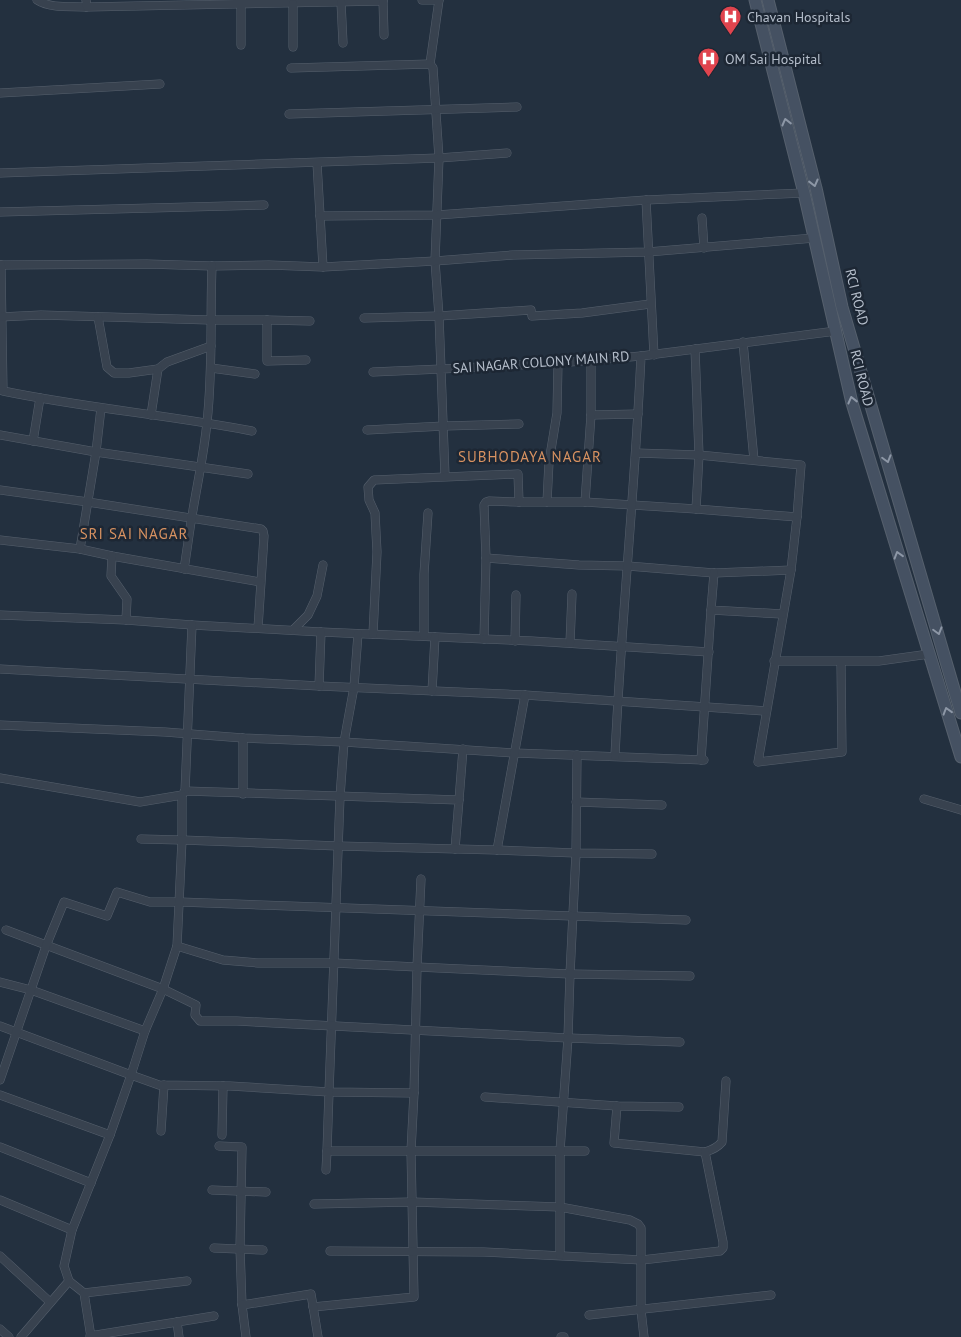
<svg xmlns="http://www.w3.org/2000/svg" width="961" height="1337" font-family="'PT Sans',sans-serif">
  <rect width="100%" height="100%" fill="#23303f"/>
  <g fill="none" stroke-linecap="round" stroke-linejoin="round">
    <defs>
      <g id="minor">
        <path d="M37,0C51,9 71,6 87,7"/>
        <polyline points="86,0 87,7 383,1"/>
        <polyline points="241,0 241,45"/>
        <polyline points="383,0 384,35"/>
        <polyline points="422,0 439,0"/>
        <polyline points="341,2 343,43"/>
        <polyline points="293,4 293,47"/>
        <polyline points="430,64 439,0"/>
        <polyline points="291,68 430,64 433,68 439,158 507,153"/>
        <polyline points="0,93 160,84"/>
        <polyline points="289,114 517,107"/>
        <polyline points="317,163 323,267"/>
        <polyline points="0,173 439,158 435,261 439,316 531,310 532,316 582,313 650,304"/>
        <polyline points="646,200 654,355"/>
        <polyline points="0,212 264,205"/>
        <polyline points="320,216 437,215 646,200 804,193"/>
        <polyline points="702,218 704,248"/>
        <polyline points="0,265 147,264 212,266 269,265 323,267 435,261 513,255 648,252 814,238"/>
        <path d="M1,265L3,391C85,408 169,415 252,431"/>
        <polyline points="0,317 41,315 210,320 267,320 310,321"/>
        <polyline points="98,317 107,367 114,373 129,373 158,369 167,362 211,346"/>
        <polyline points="364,318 439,316 441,369 373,372"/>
        <polyline points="267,320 267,361 306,360"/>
        <polyline points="743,342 754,460"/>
        <polyline points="695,349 699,455 696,509 797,517"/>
        <polyline points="211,368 255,374"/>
        <polyline points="151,415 158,369"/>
        <polyline points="591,415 638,414"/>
        <polyline points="367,430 444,426 519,424"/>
        <polyline points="0,435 96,452 248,474"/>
        <polyline points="33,441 40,398"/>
        <polyline points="636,453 699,455 801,465 797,517 791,570 758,762 842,752 841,662"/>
        <polyline points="445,476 441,369 558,363 641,356"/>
        <polyline points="0,490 88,502 261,529 263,531 264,536 258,628"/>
        <polyline points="547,502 549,462 557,413 558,363"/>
        <polyline points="585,502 591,415 591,360"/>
        <polyline points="0,540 80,549 112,556 260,582"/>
        <polyline points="80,549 96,452 101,408"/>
        <polyline points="112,556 111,576 127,599 126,620"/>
        <polyline points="486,558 579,565 628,566 714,573 791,570"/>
        <path d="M184,569C187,551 189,533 192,516C197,485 204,454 207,422C213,370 210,318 212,266"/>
        <polyline points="714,573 711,610 782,614"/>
        <polyline points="0,615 126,620 192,625 321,632 484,639 486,558 484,505 486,502 489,501 519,502"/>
        <polyline points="293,630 308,615 317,596 323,565"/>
        <polyline points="358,634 354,687 344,742 340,797 329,1092 414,1093"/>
        <polyline points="373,634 377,552 375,513 369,500 368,487 374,480 518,474 519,502 585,502 696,509"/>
        <polyline points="424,636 424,574 428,513"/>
        <polyline points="484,639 532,641 709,652"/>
        <polyline points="515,641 516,595"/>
        <polyline points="570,643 572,594"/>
        <polyline points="774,661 879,661 929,654"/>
        <polyline points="0,669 319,686 525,695 766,711"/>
        <polyline points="319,686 321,632"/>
        <polyline points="432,691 435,637"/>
        <polyline points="0,725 165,732 243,738 344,742 515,753 704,760"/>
        <polyline points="243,738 243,794"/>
        <path d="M615,756C621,623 635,489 641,356L836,331"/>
        <polyline points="701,760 711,610"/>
        <polyline points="0,778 140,802 182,795 185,791 459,800 455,849"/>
        <polyline points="185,791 192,625"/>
        <polyline points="924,799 961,810"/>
        <polyline points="459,800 463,749"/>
        <polyline points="576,802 662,805"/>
        <polyline points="141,839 182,840 182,795"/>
        <polyline points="497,850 525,695"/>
        <polyline points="421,879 417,967 570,974 576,853 577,755"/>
        <polyline points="6,930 163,989 196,1005 195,1015 200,1021 237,1021 568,1038 570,974 690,976"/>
        <polyline points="177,946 223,960 258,963 334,963 417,967 414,1093 411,1151 414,1297 313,1307"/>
        <polyline points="0,982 31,990 145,1031"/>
        <polyline points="0,1026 131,1075 110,1135 72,1230 64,1266 69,1281 84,1293 91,1337"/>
        <polyline points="0,1080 46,946 64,902 107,916 117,892 150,902 180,902 686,920"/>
        <polyline points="0,1095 110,1135"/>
        <polyline points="485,1097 617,1106 679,1107"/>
        <path d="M617,1106L614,1143L705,1152C712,1150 717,1148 722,1142L726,1081"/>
        <polyline points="161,1131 164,1085"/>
        <polyline points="222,1135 223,1086"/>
        <polyline points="219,1146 242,1147 240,1248 242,1305"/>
        <polyline points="0,1147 91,1183"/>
        <polyline points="585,1151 327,1151 329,1092 230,1086 159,1085 131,1075 145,1031 163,989 177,946 182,840 338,846 497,850 576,853 652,854"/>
        <polyline points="326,1170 327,1151"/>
        <polyline points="212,1190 266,1192"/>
        <polyline points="0,1200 72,1230"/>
        <polyline points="314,1204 412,1202 560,1207 630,1220 638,1224 641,1228 641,1310 644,1337"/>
        <polyline points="214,1248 263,1250"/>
        <polyline points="330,1251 484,1252 642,1260 720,1251 723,1248 723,1242 705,1152"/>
        <polyline points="560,1255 560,1151 568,1038 680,1042"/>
        <polyline points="0,1256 50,1302"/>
        <polyline points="84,1293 187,1281"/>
        <polyline points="589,1315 771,1295"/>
        <polyline points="0,1329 9,1337"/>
        <polyline points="90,1336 177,1322"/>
        <polyline points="21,1337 69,1281"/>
        <polyline points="179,1337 177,1322 214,1316"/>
        <polyline points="246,1337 242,1305 311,1294 318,1337"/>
        <polyline points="561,1337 564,1337"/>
      </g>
      <g id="secondary">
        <polyline points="755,0 804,193 852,403 961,757"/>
        <polyline points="768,0 816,188 842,307 961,713"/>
      </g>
    </defs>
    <use href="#minor" stroke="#56606d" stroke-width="9"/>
    <use href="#secondary" stroke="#56606d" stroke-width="13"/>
    <use href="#minor" stroke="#38424f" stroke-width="8"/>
    <use href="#secondary" stroke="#455162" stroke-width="11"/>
  </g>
  <defs><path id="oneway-chevron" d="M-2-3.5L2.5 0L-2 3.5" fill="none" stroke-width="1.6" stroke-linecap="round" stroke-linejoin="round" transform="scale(1.25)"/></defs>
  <g stroke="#8d97a6">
    <use href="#oneway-chevron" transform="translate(786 122) rotate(-104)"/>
    <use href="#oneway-chevron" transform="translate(814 183) rotate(76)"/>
    <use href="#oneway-chevron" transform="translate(852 400) rotate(-104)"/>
    <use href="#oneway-chevron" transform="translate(887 459) rotate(74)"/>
    <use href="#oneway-chevron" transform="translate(898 555) rotate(-107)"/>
    <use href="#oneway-chevron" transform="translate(938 631) rotate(74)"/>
    <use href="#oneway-chevron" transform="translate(947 711) rotate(-107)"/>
  </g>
  <defs>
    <symbol id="hospital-pin" viewBox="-11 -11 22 30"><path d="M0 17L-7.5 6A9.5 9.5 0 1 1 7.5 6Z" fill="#e0444e" stroke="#1d2734"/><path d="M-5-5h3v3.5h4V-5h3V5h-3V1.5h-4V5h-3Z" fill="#fff"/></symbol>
  </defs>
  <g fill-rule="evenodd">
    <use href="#hospital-pin" x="718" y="4" width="25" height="34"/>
    <use href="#hospital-pin" x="696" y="46" width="25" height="34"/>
  </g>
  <g text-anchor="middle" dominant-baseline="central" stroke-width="5" stroke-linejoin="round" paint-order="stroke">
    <g font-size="14" fill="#b4bdca" stroke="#1d2734" text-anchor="start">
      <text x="747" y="17">Chavan Hospitals</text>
      <text x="725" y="59">OM Sai Hospital</text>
    </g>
    <g font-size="14" fill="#b4bdca" stroke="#1d2734">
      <text transform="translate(857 297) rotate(76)">RCI ROAD</text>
      <text transform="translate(541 362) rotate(-4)">SAI NAGAR COLONY MAIN RD</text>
      <text transform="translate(862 378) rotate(76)">RCI ROAD</text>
    </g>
    <g font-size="15" letter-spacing="1" fill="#d89261" stroke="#1d2734">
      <text x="530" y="456">SUBHODAYA NAGAR</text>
      <text x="134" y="533">SRI SAI NAGAR</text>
    </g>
  </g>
</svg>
